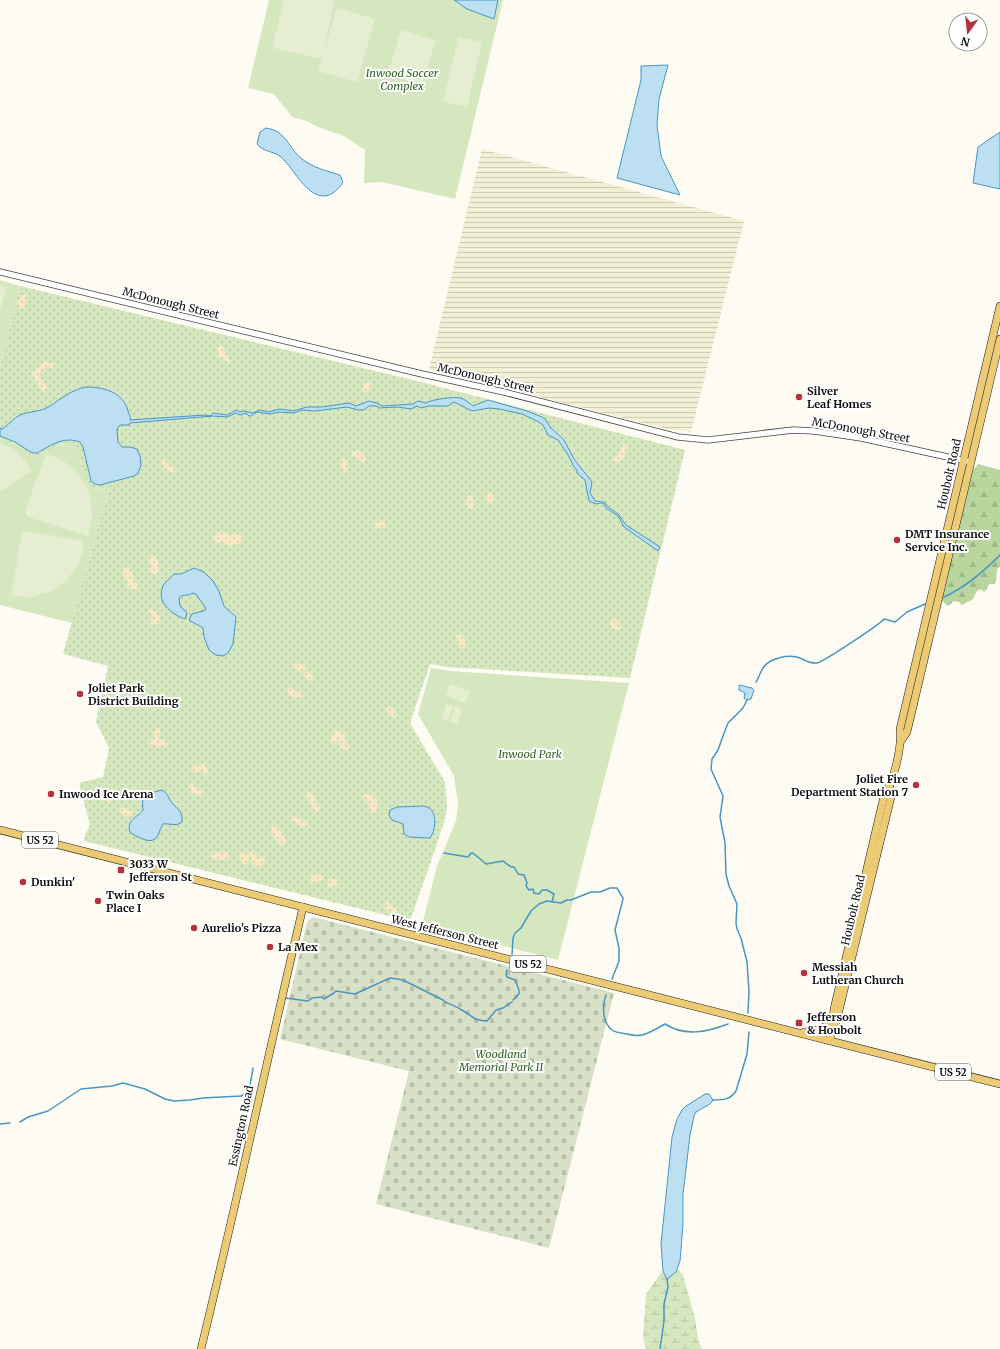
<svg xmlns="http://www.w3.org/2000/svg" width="1000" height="1349" font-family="Merriweather,serif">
  <defs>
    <pattern id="farmland-rules" width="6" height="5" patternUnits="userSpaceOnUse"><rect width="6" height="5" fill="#f3efd4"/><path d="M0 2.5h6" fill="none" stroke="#cfccb5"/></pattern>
    <pattern id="grass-dots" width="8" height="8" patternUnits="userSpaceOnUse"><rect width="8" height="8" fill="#d5e7bf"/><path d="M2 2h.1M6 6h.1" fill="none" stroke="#b6c5a3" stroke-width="1.8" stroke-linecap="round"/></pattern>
    <pattern id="forest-firs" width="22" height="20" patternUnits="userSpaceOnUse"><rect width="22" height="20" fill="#bad69f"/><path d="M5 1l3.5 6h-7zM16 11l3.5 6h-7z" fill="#9fb788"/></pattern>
    <pattern id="wetland-marsh" width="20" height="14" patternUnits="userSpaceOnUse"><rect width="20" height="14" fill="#d5e7bf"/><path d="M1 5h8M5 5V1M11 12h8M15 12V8" fill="none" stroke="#b6c5a3"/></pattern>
    <pattern id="sand-dots" width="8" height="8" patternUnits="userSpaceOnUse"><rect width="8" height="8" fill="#f6e9c3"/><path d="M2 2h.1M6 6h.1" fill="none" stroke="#d2c7a6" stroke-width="1.8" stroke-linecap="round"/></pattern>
    <pattern id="cemetery-stones" width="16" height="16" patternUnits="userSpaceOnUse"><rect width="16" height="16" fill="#d8e0c5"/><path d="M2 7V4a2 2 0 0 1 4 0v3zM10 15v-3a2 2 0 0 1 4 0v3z" fill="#b8bfa8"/></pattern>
  </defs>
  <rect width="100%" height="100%" fill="#fefbf3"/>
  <polygon fill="url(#farmland-rules)" points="482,149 744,221 691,432 667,429 429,369"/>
  <polygon fill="url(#grass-dots)" points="20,286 417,381 685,450 630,678 447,667 430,664 410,723 445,782 447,807 445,819 436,847 410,921 84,841 85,835 90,825 79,783 103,777 109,748 96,722 108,666 63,654 109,489 89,488 81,466 79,453 62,444 42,454 32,457 19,446 0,439 0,368"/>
  <polygon fill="url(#forest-firs)" points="978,464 1000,470 1000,567 997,569 996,581 994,584 989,584 987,589 984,592 981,589 977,591 973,599 962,605 959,602 954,601 948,606 941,600 970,474"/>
  <polygon fill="url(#wetland-marsh)" points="678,1269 683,1275 695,1318 698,1339 702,1349 646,1349 643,1338 646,1294 661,1273 663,1271 665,1277 675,1274"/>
  <g fill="url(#sand-dots)">
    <polygon points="23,294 26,295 27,299 25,307 20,309 17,307 17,302"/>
    <polygon points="219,345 222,346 231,361 230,363 228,363 222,358 218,357 217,347"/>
    <polygon points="44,362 53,363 55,365 54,368 45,368 39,374 47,388 46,391 44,392 41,390 31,373 36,370"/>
    <path d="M368,382L371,383C372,387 369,391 365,393L362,390C362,387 365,382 368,382Z"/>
    <polygon points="624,444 627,445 628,448 624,458 619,462 613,462 613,459 619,454 622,445"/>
    <polygon points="357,450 364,454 366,461 365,463 363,463 357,457 351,456 352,452"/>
    <path d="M342,458H345L348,461L347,470L345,473C341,471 339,462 342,458Z"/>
    <path d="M165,459L169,466L175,468V472C167,474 165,467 161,462L162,460Z"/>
    <polygon points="488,493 492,493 494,496 494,501 491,504 487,502 486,496"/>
    <path d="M469,495L473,498L474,506L471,510L468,508C466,504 465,498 469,495Z"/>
    <polygon points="380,520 385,522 386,527 384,528 381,527 376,530 374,525 376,522"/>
    <path d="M220,532L230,534L231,536L235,533L241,535L243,536V540L240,543L229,546L223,542L218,543L214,541C213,536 215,533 220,532Z"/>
    <polygon points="152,555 155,556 158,561 159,571 156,574 152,574 150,571 151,565 148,560 149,557"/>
    <polygon points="127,567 129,568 134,576 133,581 137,583 138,585 137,589 134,590 126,586 128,581 123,578 124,574 122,571 124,568"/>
    <polygon points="150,609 152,609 158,614 161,623 153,625 150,624 150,621 153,617 149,612"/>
    <path d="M612,619C617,618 620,622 621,626L620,630H616L610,626V623Z"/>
    <path d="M459,634C464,636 466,641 466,646L463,649L459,647L456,635Z"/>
    <polygon points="297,663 306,665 306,669 300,672 294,668 293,665"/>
    <polygon points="304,672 312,673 313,679 312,681 309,681 303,675"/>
    <polygon points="291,687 295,692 300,691 302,692 303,697 295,698 288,694 288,689"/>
    <path d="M387,706L393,708L397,715L396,717C392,718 387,713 386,709Z"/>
    <polygon points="157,728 160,729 161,733 158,740 163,739 167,741 168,744 166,747 161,746 157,748 154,745 150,745 148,743 148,740 153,738 153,732"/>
    <path d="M335,730L346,734V741L350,746L348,750C344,751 340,750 339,746L340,742L339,740L335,744L332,743L330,739Z"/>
    <polygon points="203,764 205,765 208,770 207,774 204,774 202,770 196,773 192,771 192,768 193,766"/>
    <polygon points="191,783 194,784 196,789 201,790 203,791 203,796 191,794 189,786"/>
    <polygon points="109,789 112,789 113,791 111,801 109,803 105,801 105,795"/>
    <path d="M136,789L140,796V798C136,801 132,797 130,794L132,790Z"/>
    <path d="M310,792L316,799V803L320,806L319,812L314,811C311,806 310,800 306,795L307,793Z"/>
    <polygon points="365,794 370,794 378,800 377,810 375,812 370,811 369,803 364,800 363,796"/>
    <polygon points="121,807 125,808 127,810 132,810 133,813 130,816 127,817 122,814 119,809"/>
    <path d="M292,816C298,816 301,820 306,821L308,824C306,828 301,827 298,826L296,822L291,820Z"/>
    <path d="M274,825L283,833V837L286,839C287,843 284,846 280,845L272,834L271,827Z"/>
    <polygon points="224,851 228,853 229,857 227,860 213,859 211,857 211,854 214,852 221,853"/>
    <polygon points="253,851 256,853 257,858 263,856 265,858 265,861 260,868 256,867 254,865 251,864 252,859 251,858 249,858 248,863 245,865 243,864 239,855 241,853 248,854"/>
    <polygon points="313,874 323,875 324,879 315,883 311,883 309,876"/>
    <polygon points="331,878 338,881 337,886 330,887 327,886 328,879"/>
    <path d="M387,902L390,903L393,907L398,909V912C392,914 385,910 384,905Z"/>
  </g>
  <polygon fill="url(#cemetery-stones)" points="313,917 614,993 549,1248 376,1204 409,1071 280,1039 307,922"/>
  <g fill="#d5e7bf">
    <polygon points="269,0 503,0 455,199 382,182 364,183 365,150 344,136 318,127 307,121 292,117 274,94 248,88"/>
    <polygon points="0,280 20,286 0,368"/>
    <path d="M0,439L19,446L32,457C45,453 57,445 70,443L79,453L81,466L89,488L109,489L72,623L0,605Z"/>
    <polygon points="431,668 450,671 629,683 558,960 422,925 437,866 456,821 458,804 454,776 418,714"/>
  </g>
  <g fill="#e5eed0">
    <polygon points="283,0 334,0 324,51 337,8 375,19 357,82 318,71 322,59 273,48"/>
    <polygon points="401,30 436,40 422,85 387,75"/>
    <polygon points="458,37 482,42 467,107 443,102"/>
    <polygon points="0,286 7,288 0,312"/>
    <path d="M0,443C15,448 23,458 32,471L0,492Z"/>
    <polygon points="46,453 65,462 80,476 90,495 92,516 88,536 28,517 25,512"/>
    <polygon points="25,531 80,540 84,546 78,565 66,581 50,592 31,597 11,596 22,533"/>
    <polygon points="450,684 470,691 466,703 446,696"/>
    <polygon points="446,704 453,706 448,721 441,719"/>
    <polygon points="455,706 462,709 457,724 450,722"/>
  </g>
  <g fill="#bcdff2" stroke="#4896c3">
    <polygon points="454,0 498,0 494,19 467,9"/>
    <polygon points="668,65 659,99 657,125 661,156 680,195 617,178 641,80 641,66"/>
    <path d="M266,128C287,131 288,148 302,159C314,168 327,171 340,175L343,182C340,187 338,189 333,193C311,207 294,168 281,157C274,151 263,152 257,144L260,132Z"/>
    <polygon points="1000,132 1000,189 973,183 978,147"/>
    <path d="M86,387C104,387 123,392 128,411C129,415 131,416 130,420L205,415L210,416L213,413L227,415L237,410L240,412L244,411L252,413L260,410L268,412L280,409L293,411L307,407H322L349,403L356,406L369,401L377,403L382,406L413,404L418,401L426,403C430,400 454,396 460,398C465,399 469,403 473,406L488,400L527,411L542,417L546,420L550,427L564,440L574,459L592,482L590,493L595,501L604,502L608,507L618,514L626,525L660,547L658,551L624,527L618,516L606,508L604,504L602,503L596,504L589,501L585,480L577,473V470L574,467L567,453L558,440L548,435L543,425L537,421L522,414L499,409L489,408L472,411L454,402L448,406H429L421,408L417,406L411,409L398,407L379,408L376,406H369L364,410H358L347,407L315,411L302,410L294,413L279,412L270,414L257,412L251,416H249L246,413L240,415L236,413L227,417L213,416L130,423L129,425H120L117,429L118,442L122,447H130L137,449L140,456L141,466L138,473L134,476L100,485L95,484L91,481L83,447L80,442C63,436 52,445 37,453H33L29,451L15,442L0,436V428L2,429C9,425 13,418 20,415C29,411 41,412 50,406C62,398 71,390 86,387Z"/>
    <path d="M194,568L204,572L213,581L219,591L224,606L236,617L233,644L228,653L223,656L216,655L209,650L204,637L203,628L189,620L192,614L203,611L206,609C203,603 199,600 196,594L192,593C189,597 183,593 179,598L180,606L187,613L185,619C171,614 156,602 163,586C165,582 170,578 174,574H181Z"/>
    <polygon points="739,685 752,688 754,690 751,699 747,700 744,698 745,693 739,690"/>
    <path d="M162,790C167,793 167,795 170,800C175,809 183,808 182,822C176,827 169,823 163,824C160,828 159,836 155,839C149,844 135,836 130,832C126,820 137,818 143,810C141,791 146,795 162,790Z"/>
    <path d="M423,806C438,807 437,828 430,838L409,837L404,834L403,824L392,820L389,815L390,810L397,807Z"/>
    <polygon points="705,1094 709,1094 713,1100 710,1104 696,1112 694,1116 690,1135 683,1194 683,1224 680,1261 676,1272 667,1279 663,1271 661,1244 672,1137 677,1119 682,1110 686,1106"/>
  </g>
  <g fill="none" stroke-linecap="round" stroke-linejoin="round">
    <g stroke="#4896c3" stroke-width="1.5">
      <path d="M944,597C966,587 983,572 1000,555"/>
      <path d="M756,682C759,678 760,672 763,668C769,658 789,654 800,658C805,660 810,664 817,663C823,662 879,625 884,619L895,622L907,612L925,604"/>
      <polyline points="747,700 743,708 728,723 723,736 718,750 712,759 711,769 723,796 720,817 725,843 726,874 729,886 737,904 736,923 737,929 741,938 747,962 749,991 748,1013"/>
      <polyline points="444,853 468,857 471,853 473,853 486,864 503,861 511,867 514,867 518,874 524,875 527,883 526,886 529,890 533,889 534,893 539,894 542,890 547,890 554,894 552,902"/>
      <polyline points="512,955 513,938 515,933 521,928 531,911 539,904 547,901 561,903 567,900 571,900 591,892 600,892 610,888 617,888 623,898 622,903 615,930 619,948 619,961 612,979"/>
      <polyline points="507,970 506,975 507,977 515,980 519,990 519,994 513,1000"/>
      <path d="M606,995C602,1005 602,1022 612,1030C616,1033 623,1033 627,1034C631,1035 638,1036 642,1035C650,1033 658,1028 665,1024C685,1037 707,1032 728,1024"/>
      <path d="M285,998L308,1001L312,998L322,997L324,999L334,993L336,991L355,994L390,978L403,980L443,1000L445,1002C450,1004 456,1006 460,1009C472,1015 473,1021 487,1021L496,1010L503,1008L512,1002"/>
      <path d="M713,1100C723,1100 730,1100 736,1091L747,1054L749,1032"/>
      <polyline points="20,1122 28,1117 48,1111 81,1089 112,1086 123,1083 145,1089 165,1099 174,1101 190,1100 203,1098 241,1096 249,1091 253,1068"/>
      <polyline points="0,1124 10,1123"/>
      <polyline points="660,1349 664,1321 664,1304 668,1287 667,1279"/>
    </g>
    <defs>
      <polyline id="minor" points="0,272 422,374 504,392 678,437 708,440 793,430 814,431 861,438 966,461"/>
      <g id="major">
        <polyline points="901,741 907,732 1000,339"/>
        <polyline points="0,830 1000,1084"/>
        <polyline points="834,1031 891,797 890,787"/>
        <path d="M804,1032C818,1030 825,1031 831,1017"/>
        <path d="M830,1040L834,1009L884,796C894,781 902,747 900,729L1000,306"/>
        <path d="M201,1349C237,1202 268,1055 303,907"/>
      </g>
    </defs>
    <use href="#minor" stroke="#434343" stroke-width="7"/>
    <use href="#major" stroke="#212121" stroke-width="8"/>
    <use href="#minor" stroke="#fff" stroke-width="5.5"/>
    <use href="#major" stroke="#edcb74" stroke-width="7"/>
  </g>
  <g fill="#b5323d" stroke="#fff" stroke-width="1.5">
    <circle cx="799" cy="397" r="4"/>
    <circle cx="897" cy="540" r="4"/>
    <circle cx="80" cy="694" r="4"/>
    <circle cx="916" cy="785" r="4"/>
    <circle cx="51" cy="794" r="4"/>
    <rect x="117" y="866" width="8" height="8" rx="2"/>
    <circle cx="23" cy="882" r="4"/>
    <circle cx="98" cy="901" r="4"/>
    <circle cx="194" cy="928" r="4"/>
    <circle cx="270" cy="947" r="4"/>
    <circle cx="804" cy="973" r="4"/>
    <rect x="795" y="1019" width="8" height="8" rx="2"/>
  </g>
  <g text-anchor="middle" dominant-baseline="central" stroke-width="4" stroke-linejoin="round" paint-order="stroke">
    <g fill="#fff" stroke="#585858" stroke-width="1">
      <rect x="22" y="832" width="36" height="16" rx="3"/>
      <rect x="510" y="956" width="36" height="16" rx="3"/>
      <rect x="935" y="1064" width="36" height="16" rx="3"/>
    </g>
    <g font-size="10" font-weight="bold" fill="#101010">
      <text x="40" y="840">US 52</text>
      <text x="528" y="964">US 52</text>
      <text x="953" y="1072">US 52</text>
    </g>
    <g font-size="11" font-style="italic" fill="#336324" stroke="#fff">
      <text x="402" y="73">Inwood Soccer<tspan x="402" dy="13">Complex</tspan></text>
      <text x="530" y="754">Inwood Park</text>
      <text x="501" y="1054">Woodland<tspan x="501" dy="13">Memorial Park II</tspan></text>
    </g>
    <g font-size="11" fill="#101010" stroke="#fff">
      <text transform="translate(171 303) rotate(14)">McDonough Street</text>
      <text transform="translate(486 378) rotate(13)">McDonough Street</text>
      <text transform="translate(861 430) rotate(10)">McDonough Street</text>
      <text transform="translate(949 474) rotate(-77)">Houbolt Road</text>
      <text transform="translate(853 910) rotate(-77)">Houbolt Road</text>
      <text transform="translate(445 932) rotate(14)">West Jefferson Street</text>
      <text transform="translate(241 1126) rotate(-78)">Essington Road</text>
    </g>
    <g font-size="11" font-weight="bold" fill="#101010" stroke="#fff" text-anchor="start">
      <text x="807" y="391">Silver<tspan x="807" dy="13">Leaf Homes</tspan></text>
      <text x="905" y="534">DMT Insurance<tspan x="905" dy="13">Service Inc.</tspan></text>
      <text x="88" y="688">Joliet Park<tspan x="88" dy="13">District Building</tspan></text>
      <text x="908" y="779" text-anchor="end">Joliet Fire<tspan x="908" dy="13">Department Station 7</tspan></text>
      <text x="59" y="794">Inwood Ice Arena</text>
      <text x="129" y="864">3033 W<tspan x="129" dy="13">Jefferson St</tspan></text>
      <text x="31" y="882">Dunkin'</text>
      <text x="106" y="895">Twin Oaks<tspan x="106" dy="13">Place I</tspan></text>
      <text x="202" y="928">Aurelio's Pizza</text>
      <text x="278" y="947">La Mex</text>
      <text x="812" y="967">Messiah<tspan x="812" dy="13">Lutheran Church</tspan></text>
      <text x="807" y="1017">Jefferson<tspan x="807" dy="13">&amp; Houbolt</tspan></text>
    </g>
  </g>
  <g transform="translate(968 32) rotate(195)"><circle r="19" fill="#ffffff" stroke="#9f9f9f"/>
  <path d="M0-3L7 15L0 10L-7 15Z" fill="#b5323d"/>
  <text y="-6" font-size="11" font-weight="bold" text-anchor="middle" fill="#101010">N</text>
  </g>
</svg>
